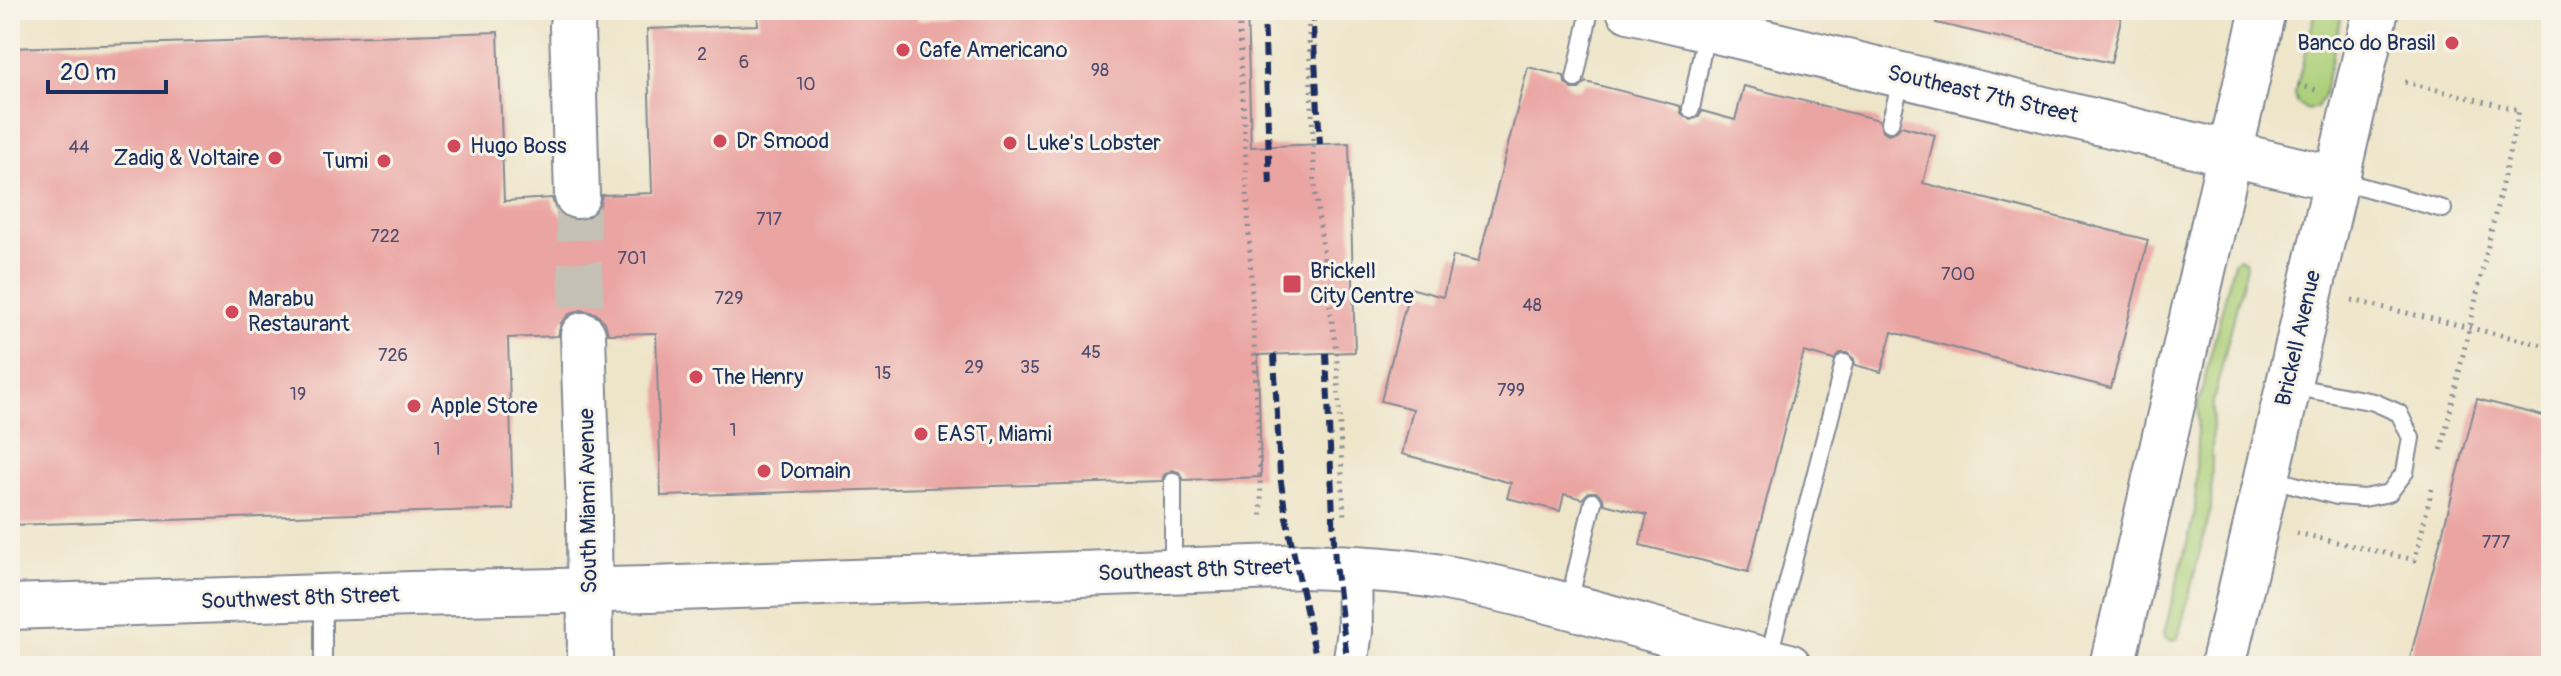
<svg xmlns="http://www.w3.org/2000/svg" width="2561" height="676" font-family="Pangolin,sans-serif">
  <rect width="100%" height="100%" fill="#f7f3e8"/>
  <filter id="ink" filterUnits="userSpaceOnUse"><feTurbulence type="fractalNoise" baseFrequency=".0125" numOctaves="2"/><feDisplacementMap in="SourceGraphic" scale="16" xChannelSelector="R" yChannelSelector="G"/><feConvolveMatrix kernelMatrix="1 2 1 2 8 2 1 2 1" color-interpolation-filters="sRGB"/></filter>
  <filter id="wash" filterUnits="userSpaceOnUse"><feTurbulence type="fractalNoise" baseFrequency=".006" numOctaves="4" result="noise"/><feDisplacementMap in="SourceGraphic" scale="32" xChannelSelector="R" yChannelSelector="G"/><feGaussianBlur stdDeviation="1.8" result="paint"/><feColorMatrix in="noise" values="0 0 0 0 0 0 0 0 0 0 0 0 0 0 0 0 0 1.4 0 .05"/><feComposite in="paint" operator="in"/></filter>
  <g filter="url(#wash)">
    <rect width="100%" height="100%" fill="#eee5c9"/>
    <g fill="#accf78" stroke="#647f6b" stroke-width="2">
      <polygon points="2316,10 2343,10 2323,97 2317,107 2307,110 2297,103 2295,93"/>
      <polygon points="2239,258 2245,261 2247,265 2213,402 2211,508 2178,638 2172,641 2166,639 2164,634 2195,511 2198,405 2234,262"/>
    </g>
    <g id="blocks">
      <g fill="#eaa4a2">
        <polygon points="757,10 917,10 917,20 1247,10 1251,147 1349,143 1355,352 1258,355 1261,477 1184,480 1179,472 1172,470 1164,475 1162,481 661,496 656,333 608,334 605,322 595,313 581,310 569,314 561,323 558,336 508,338 513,509 10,525 10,48 498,32 504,201 552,198 555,208 564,218 578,221 589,218 599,208 602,195 652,193 647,29 758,25"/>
        <polygon points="1937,10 2123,10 2111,63 1936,23"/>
        <polygon points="1528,67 1564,76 1565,83 1572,89 1579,89 1586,82 1680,106 1681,113 1690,120 1699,117 1702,111 1735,120 1744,86 1879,120 1882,130 1888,134 1897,131 1901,126 1935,135 1923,183 2148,240 2111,388 1892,332 1881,372 1855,365 1854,359 1847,353 1840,353 1834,360 1804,352 1748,572 1640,545 1647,515 1604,504 1603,498 1596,492 1589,492 1582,499 1564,494 1560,511 1507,498 1511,483 1402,454 1413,409 1381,401 1410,288 1443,297 1453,256 1478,262"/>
        <polygon points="2477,399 2551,418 2551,666 2408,666"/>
      </g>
    </g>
  </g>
  <g filter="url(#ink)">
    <use href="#blocks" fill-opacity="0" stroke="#848a94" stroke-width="2"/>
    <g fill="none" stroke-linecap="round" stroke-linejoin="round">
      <polyline stroke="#c4c1b4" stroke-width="44" stroke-dasharray="44 22" stroke-linecap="butt" points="577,196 583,335"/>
      <defs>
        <g id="service">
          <polyline points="1575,79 1590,10"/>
          <polyline points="1691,109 1706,32"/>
          <polyline points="1890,123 1902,78"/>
          <polyline points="2338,180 2443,209"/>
          <polyline points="2268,478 2337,496 2364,498 2389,493 2405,472 2411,438 2399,413 2374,402 2291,386"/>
          <polyline points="1173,481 1173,571"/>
          <polyline points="1568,606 1593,502"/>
          <polyline points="1768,659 1844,363"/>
          <polyline points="323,666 323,598"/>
        </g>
        <polyline id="minor" points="1350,666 1355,631 1354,568"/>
        <g id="secondary">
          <polyline points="574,10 572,26 577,196"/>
          <polyline points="583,335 589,513 590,666"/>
        </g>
        <g id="primary">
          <polyline points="1629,10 2336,179"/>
          <path d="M10,607L412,594L650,589L1308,566C1352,568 1397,569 1441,577C1558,598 1673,638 1789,666"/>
          <polyline points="2112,666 2263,10"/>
          <polyline points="2223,666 2376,10"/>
        </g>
      </defs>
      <use href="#service" stroke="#848a94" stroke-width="20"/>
      <use href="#minor" stroke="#848a94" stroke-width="38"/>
      <use href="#secondary" stroke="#848a94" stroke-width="48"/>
      <use href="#primary" stroke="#848a94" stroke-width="48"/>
      <g stroke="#848a94" stroke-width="5" stroke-dasharray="2 6" stroke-linecap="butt">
        <polyline points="1239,10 1262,520"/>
        <polyline points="1308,10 1315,189 1337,359 1344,519"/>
        <polyline points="2405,82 2519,110 2441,451"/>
        <polyline points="2298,85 2316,90"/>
        <polyline points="2352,300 2551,347"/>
        <polyline points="2297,533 2415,560 2433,484"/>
      </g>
      <use href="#service" stroke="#fff" stroke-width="16"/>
      <use href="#minor" stroke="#fff" stroke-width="34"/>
      <use href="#secondary" stroke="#fff" stroke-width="44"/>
      <use href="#primary" stroke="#fff" stroke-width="44"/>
      <g stroke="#1b2f5e" stroke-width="6" stroke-dasharray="12 6" stroke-linecap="butt">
        <polyline points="1264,10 1270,188"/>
        <polyline points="1312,10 1320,144"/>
        <polyline points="1326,353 1335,564 1348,666"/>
        <polyline points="1274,354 1280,475 1286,517 1318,666"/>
      </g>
    </g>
  </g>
  <g fill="#d1495b" stroke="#f7f3e8" stroke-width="3">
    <circle cx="2452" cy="43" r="8"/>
    <circle cx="903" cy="50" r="8"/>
    <circle cx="720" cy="141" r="8"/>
    <circle cx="1010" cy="143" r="8"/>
    <circle cx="454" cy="146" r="8"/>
    <circle cx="275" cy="158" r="8"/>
    <circle cx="384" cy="161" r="8"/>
    <rect x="1282" y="274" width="20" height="20" rx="4"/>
    <circle cx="232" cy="312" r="8"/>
    <circle cx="696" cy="377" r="8"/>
    <circle cx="414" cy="406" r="8"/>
    <circle cx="921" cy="434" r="8"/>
    <circle cx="764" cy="471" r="8"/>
  </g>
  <g text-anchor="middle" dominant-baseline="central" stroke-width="6" stroke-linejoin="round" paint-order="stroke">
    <g font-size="18" fill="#4f4c6f">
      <text x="702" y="54">2</text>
      <text x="744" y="62">6</text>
      <text x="1100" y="70">98</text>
      <text x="806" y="84">10</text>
      <text x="79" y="147">44</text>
      <text x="769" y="219">717</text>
      <text x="385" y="236">722</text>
      <text x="632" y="258">701</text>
      <text x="1958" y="274">700</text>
      <text x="729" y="298">729</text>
      <text x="1532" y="305">48</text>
      <text x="1091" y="352">45</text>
      <text x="393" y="355">726</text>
      <text x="974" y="367">29</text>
      <text x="1030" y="367">35</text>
      <text x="883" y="373">15</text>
      <text x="1511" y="390">799</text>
      <text x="298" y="394">19</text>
      <text x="733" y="430">1</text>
      <text x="437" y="449">1</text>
      <text x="2496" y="542">777</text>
    </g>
    <g font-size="22" fill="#1b2f5e" stroke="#f7f3e8" text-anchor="start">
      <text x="2436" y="43" text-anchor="end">Banco do Brasil</text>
      <text x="919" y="50">Cafe Americano</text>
      <text x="736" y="141">Dr Smood</text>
      <text x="1026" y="143">Luke's Lobster</text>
      <text x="470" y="146">Hugo Boss</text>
      <text x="259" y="158" text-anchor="end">Zadig &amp; Voltaire</text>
      <text x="368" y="161" text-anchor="end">Tumi</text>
      <text x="1310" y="271">Brickell<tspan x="1310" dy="25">City Centre</tspan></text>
      <text x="248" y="299">Marabu<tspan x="248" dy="25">Restaurant</tspan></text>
      <text x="712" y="377">The Henry</text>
      <text x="430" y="406">Apple Store</text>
      <text x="937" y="434">EAST, Miami</text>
      <text x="780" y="471">Domain</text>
    </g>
    <g font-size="22" fill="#1b2f5e" stroke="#f7f3e8">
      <text transform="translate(1983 94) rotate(13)">Southeast 7th Street</text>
      <text transform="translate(2298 338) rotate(-77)">Brickell Avenue</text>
      <text transform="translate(588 501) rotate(-91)">South Miami Avenue</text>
      <text transform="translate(1195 570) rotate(-2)">Southeast 8th Street</text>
      <text transform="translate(300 598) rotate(-2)">Southwest 8th Street</text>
    </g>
  </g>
  <rect width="2561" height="676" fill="none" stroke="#f7f3e8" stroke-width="40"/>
  <path d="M48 80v12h118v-12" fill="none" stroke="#1b2f5e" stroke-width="4"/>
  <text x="60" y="80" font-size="24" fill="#1b2f5e" stroke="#f7f3e8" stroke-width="6" paint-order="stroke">20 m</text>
</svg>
